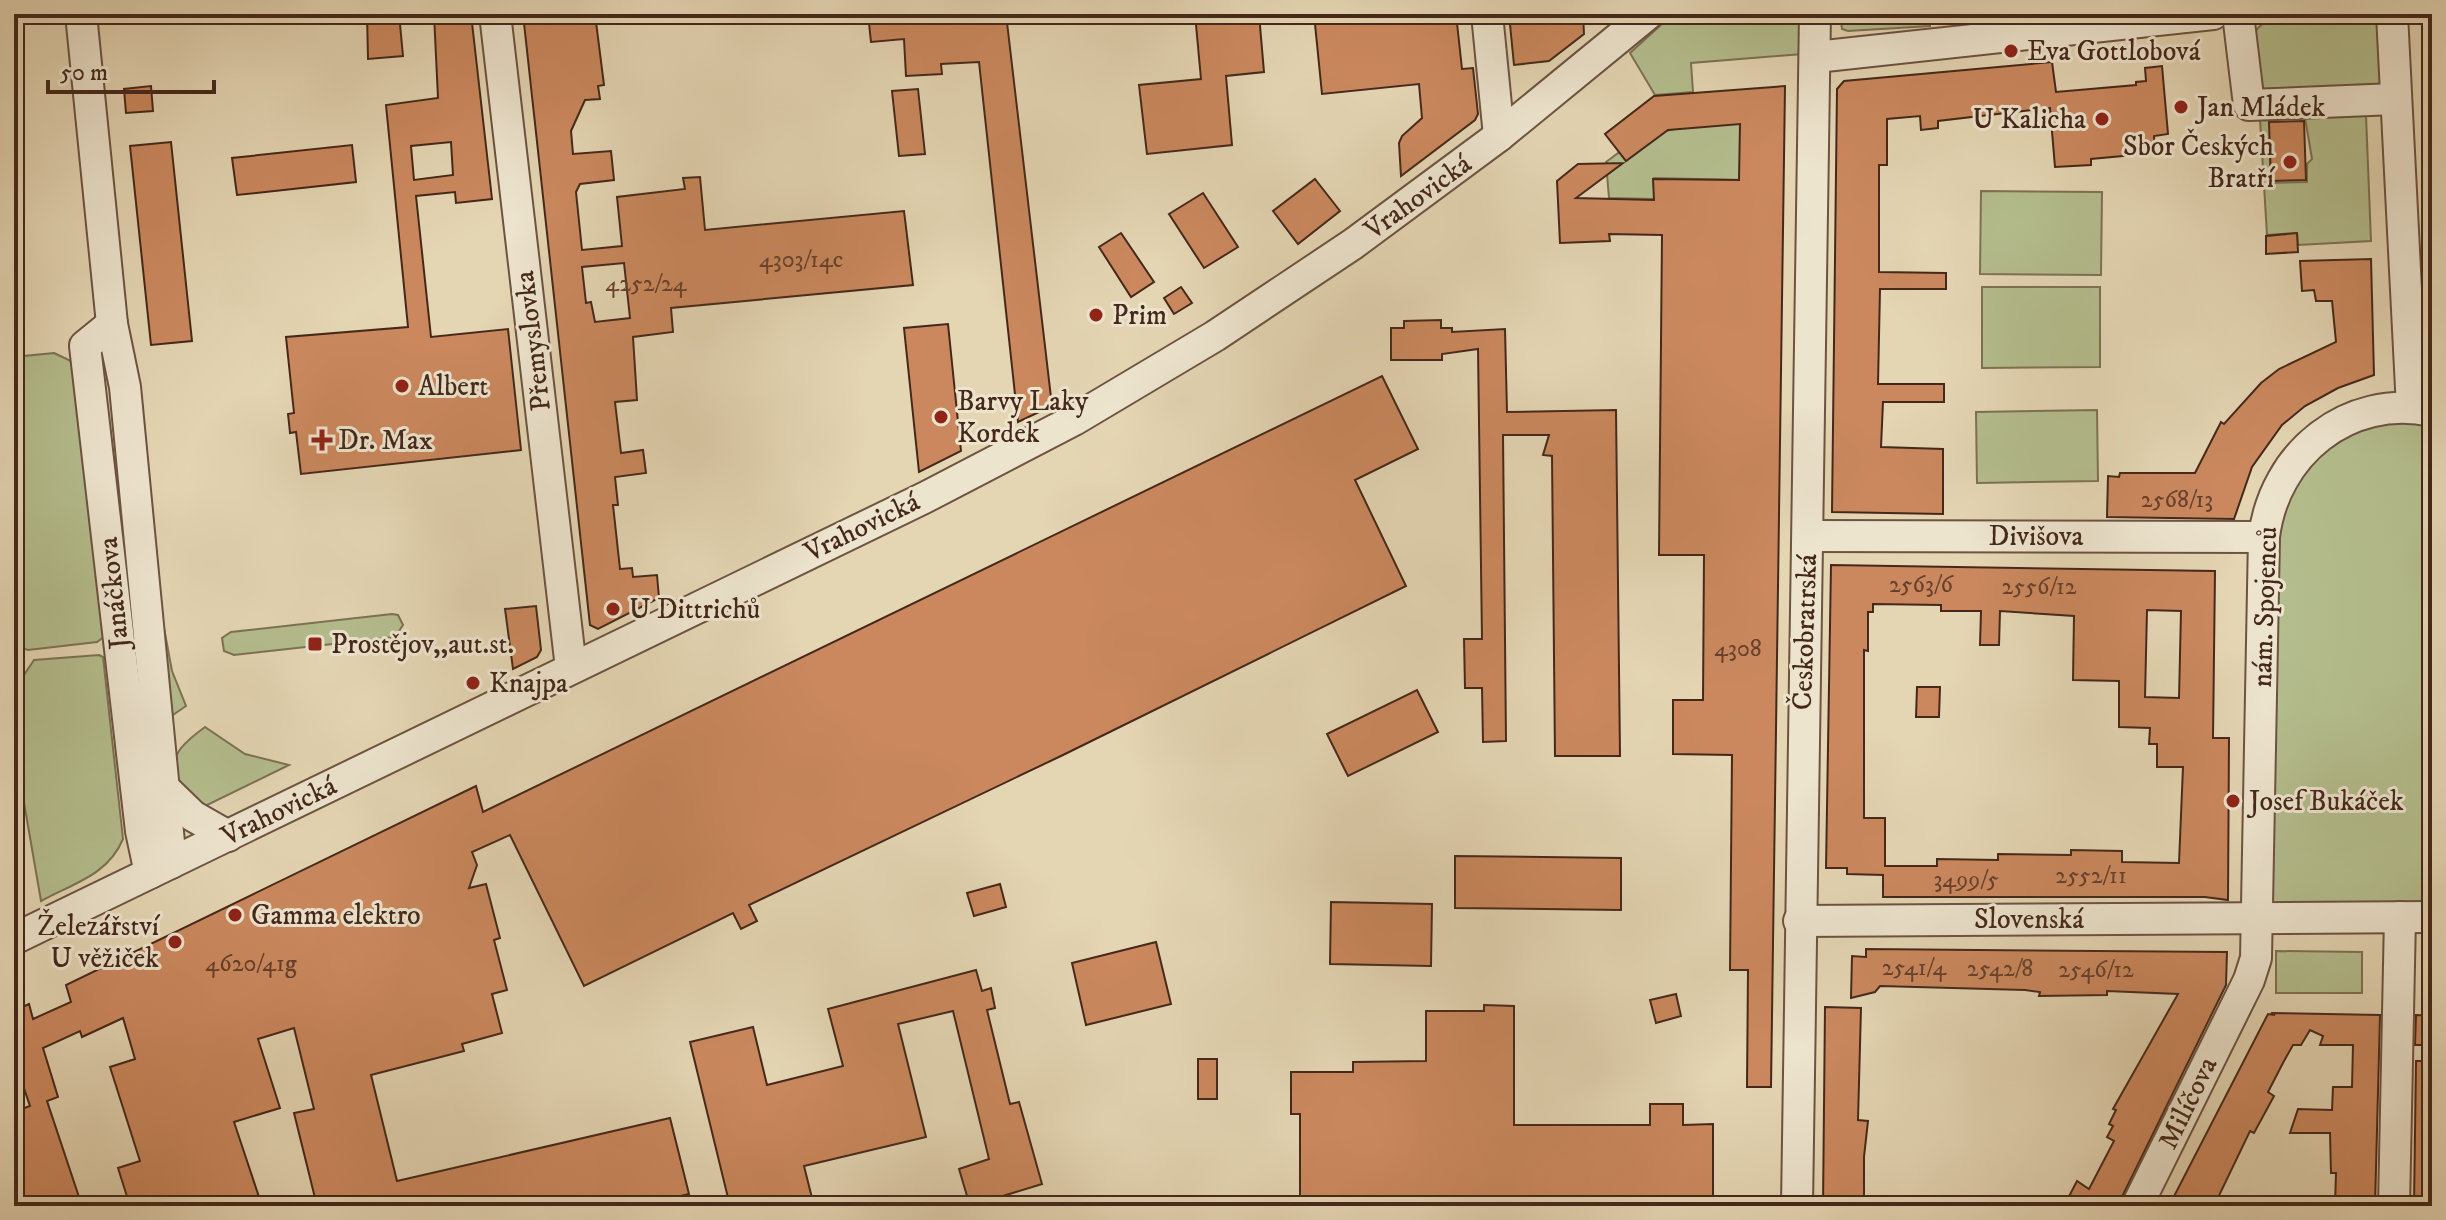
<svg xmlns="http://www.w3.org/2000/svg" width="2446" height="1220" font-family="'IM FELL DW Pica',serif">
  <rect width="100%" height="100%" fill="#e4d5b3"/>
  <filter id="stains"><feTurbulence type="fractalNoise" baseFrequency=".0025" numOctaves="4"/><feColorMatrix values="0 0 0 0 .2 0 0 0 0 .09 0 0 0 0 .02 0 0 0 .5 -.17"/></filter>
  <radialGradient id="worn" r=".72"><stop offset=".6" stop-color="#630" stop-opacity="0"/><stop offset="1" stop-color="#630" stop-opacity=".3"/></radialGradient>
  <g fill="#b4bd8d" stroke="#7c7254" stroke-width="2">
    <polygon points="1673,14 1803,14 1802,54 1691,63 1693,92 1655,95 1630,53"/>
    <polygon points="1840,14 1912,14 1913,23 1930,18 1930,26 1848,31 1842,29"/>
    <path d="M2340,14H2378L2382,89L2263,93C2257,70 2240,35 2266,22Z"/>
    <path d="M1741,115L1740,180L1654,178V199L1609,198L1606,162C1644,130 1694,124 1741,115Z"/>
    <polygon points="2366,115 2371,241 2298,245 2297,233 2267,235 2260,119 2270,119 2270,183 2307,182 2307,164 2312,159 2305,118"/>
    <polygon points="1981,191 2102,192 2101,275 1980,274"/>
    <polygon points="1982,287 2100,287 2100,367 1982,368"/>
    <polygon points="54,353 69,360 81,374 105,636 97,642 28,650 14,645 14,357"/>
    <polygon points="2097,410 2098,481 1977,483 1976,412"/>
    <polygon points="2432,417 2432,914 2266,911 2272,529 2284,485 2363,419"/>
    <polygon points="392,614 398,615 403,625 395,637 234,655 224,651 222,638 231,632"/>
    <polygon points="164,628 172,671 186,706 170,717 159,629"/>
    <path d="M99,655L103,657L123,839C108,875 74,883 41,901L18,768L20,681L34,660Z"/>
    <path d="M205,727L245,754L289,765L197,810C169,771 161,759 205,727Z"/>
    <polygon points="2276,951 2362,952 2362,993 2276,993"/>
  </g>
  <g fill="#cb885e" stroke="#45281b" stroke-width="2" fill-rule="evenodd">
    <polygon points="367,14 399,14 403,56 368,59"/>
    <path d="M434,14H471L492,199L456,203L455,192L416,196L431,337L508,329L521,450L301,474L296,432L290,433L289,423L288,414L294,413L286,337L408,327L386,105L438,98ZM451,142L453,175L414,180L411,146Z"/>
    <path d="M523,14H595L604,85L598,86L600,99L585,100L571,131L573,154L611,151L614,180L580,184L576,192L582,250L622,246L617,197L685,189L683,178L700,177L705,230L904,211L913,285L671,308L673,332L633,337L637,400L615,402L621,453L643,450L646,473L615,477L618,505H613L620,569L632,568L633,577L657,575L659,598L598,629L590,625ZM624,263L630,318L595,322L591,302L586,303L582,267Z"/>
    <polygon points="868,14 913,14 914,21 1006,14 1052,406 1018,422 979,62 941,64 942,74 906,76 904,39 871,42"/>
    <polygon points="1195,14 1259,14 1264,72 1226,76 1232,145 1147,154 1139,85 1201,79"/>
    <polygon points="1314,14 1456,14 1462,69 1473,68 1478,114 1475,120 1401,176 1399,143 1402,136 1422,118 1419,84 1322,94"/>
    <polygon points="1509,14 1583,14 1584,34 1549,61 1514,65"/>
    <polygon points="2052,62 2056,92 2136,85 2136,82 2146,81 2145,68 2162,66 2168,134 2154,136 2155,153 2091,159 2091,165 2055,167 2050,108 1938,121 1938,128 1921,130 1920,116 1887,119 1887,165 1879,165 1879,272 1946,273 1946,289 1880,289 1878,384 1944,384 1944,402 1883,402 1881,447 1943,449 1943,514 1832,512 1837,89 1844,81"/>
    <polygon points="151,86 153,111 126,113 124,89"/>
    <polygon points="1785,86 1771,1087 1747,1087 1748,970 1730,970 1732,755 1673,754 1673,700 1703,700 1704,555 1659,555 1662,235 1609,234 1610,241 1560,243 1557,181 1578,164 1623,163 1576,198 1654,200 1653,179 1739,180 1740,124 1668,130 1626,161 1605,134 1654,96"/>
    <polygon points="918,89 925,154 899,156 892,91"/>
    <polygon points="2304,121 2306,180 2271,181 2269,122"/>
    <polygon points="171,142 192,341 151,345 130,146"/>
    <polygon points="352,145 356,182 237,195 232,158"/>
    <polygon points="1315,179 1340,211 1298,244 1273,211"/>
    <polygon points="1203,193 1238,247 1204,268 1169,214"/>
    <polygon points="1121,233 1154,282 1131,297 1099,247"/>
    <polygon points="2297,233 2298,252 2266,254 2266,236"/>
    <polygon points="2371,259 2374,375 2338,388 2305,406 2282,425 2252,467 2234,519 2107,517 2108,476 2119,477 2120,473 2195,473 2221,422 2224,424 2261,383 2279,369 2336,342 2332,301 2316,301 2314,290 2302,291 2300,261"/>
    <polygon points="1181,287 1192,303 1174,314 1164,298"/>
    <polygon points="1441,320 1441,328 1452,328 1452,332 1505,329 1507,412 1616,410 1620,756 1555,756 1552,456 1543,455 1549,435 1503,435 1506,741 1483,742 1482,688 1465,688 1464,639 1482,639 1478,349 1442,354 1442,360 1391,360 1391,328 1404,328 1404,321"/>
    <polygon points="948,324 961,451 919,472 904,328"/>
    <polygon points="1382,376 1418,449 1355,480 1406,586 1063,755 749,905 757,921 741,929 733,913 584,986 510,835 472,852 477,865 469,888 486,884 500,938 494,940 507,990 492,994 502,1033 462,1044 464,1051 371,1075 397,1181 670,1118 689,1194 664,1200 666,1206 317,1206 294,1113 314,1109 294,1028 258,1039 280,1108 234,1122 262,1206 130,1206 118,1168 140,1161 110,1067 135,1059 123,1018 82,1037 80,1031 43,1048 58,1097 47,1101 82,1206 14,1206 14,1112 30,1106 14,1059 14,1011 29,1004 33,1019 71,1002 66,985 476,786 483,812"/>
    <path d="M1831,565L2215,571L2213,738H2229L2228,900L2205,897H1883V875L1847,874V868H1826ZM1873,604L1941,605V611H1981L1980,645H1999L2000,611L2074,616L2073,680L2119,681V727L2150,728L2149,744H2157V767H2183L2179,863L2122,862V851L2071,850V855L1998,854V860L1937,859V866H1885V818H1864V650L1868,651V612H1873ZM2147,610L2181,611L2179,698L2145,697Z"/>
    <polygon points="536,606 541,650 537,657 513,669 505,609"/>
    <polygon points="1917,687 1940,687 1939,717 1916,717"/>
    <polygon points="1417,690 1438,732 1348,776 1327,734"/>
    <polygon points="1455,856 1621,858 1621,910 1455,908"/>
    <polygon points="1000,884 1006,907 974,916 967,893"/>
    <polygon points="1331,902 1432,904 1431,966 1330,964"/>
    <polygon points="1156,942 1171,1004 1086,1025 1072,963"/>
    <polygon points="1866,949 2227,952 2226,985 2118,1205 2105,1198 2114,1206 2064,1206 2077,1181 2089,1189 2114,1141 2107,1137 2113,1126 2109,1124 2116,1110 2113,1109 2178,994 2107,991 2107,995 2039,996 2040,992 2025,990 1880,986 1875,992 1851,998 1852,956 1866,957"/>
    <polygon points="976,970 982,991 991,988 995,1008 987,1010 1010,1104 1019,1102 1042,1184 970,1206 959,1169 989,1159 953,1011 898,1024 926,1137 804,1166 814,1206 730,1206 690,1042 753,1027 767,1085 843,1066 828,1009"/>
    <polygon points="1676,994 1681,1016 1656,1023 1650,1000"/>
    <polygon points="1484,1005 1514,1006 1514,1125 1650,1125 1650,1104 1683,1104 1683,1125 1713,1124 1713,1206 1300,1206 1300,1114 1291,1114 1291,1072 1353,1072 1353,1062 1426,1061 1426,1011 1484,1011"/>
    <polygon points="1825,1007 1861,1008 1858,1120 1868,1121 1864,1157 1864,1206 1823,1206"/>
    <polygon points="2271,1013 2380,1015 2375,1206 2335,1206 2336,1173 2331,1173 2330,1133 2290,1133 2298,1109 2332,1110 2333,1087 2352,1087 2353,1045 2320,1045 2323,1036 2310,1030 2301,1045 2293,1045 2284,1061 2268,1092 2274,1096 2254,1133 2250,1131 2214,1206 2169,1206 2268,1014 2275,1015"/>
    <polygon points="2416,1015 2432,1016 2432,1045 2415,1045"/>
    <rect x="1198" y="1059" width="19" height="40"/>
    <polygon points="2416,1061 2432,1061 2432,1206 2414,1206"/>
  </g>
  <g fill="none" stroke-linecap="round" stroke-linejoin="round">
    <defs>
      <g id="minor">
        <polyline points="81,14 112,324 125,387 171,863"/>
        <polyline points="495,14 571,668"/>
        <polyline points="1487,14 1499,136"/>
        <polyline points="2238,14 2249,105 2395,99"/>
        <polyline points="2392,14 2412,408"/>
        <polyline points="1816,57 2213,14"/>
        <polyline points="112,324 85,346 141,831 150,873"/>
        <polyline points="1808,536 2264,537"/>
        <polyline points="163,787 193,816 228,836"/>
        <polyline points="1799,921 2432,917"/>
        <polyline points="14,939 924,498 1074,420 1215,336 1353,244 1499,136 1648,14"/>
        <polyline points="1797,1206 1815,14"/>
        <path d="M2137,1206L2249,980L2256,958L2264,537C2274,454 2348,393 2432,411"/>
        <polyline points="2394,1206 2400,917"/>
      </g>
    </defs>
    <use href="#minor" stroke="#6d5341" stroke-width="34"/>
    <use href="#minor" stroke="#ede4ce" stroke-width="30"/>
  </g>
  <g fill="#8f2418" stroke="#ede4ce" stroke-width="3">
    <circle cx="2011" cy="51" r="8"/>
    <circle cx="2181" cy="107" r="8"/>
    <circle cx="2102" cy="119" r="8"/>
    <circle cx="2290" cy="162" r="8"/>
    <circle cx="1096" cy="315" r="8"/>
    <circle cx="402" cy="386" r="8"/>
    <circle cx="941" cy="417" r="8"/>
    <path d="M318 428h8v8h8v8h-8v8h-8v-8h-8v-8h8z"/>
    <circle cx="613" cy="609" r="8"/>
    <rect x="307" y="636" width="16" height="16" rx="4"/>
    <circle cx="473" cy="683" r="8"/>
    <circle cx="2233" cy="801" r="8"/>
    <circle cx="235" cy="915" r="8"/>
    <circle cx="175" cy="942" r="8"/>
  </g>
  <g text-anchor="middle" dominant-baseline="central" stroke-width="6" stroke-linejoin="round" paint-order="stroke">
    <g font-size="24" fill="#66402c">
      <text x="801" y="260">4303/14c</text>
      <text x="646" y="284">4252/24</text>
      <text x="2177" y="500">2568/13</text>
      <text x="1921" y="585">2563/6</text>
      <text x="2039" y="587">2556/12</text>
      <text x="1738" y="649">4308</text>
      <text x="2091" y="876">2552/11</text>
      <text x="1966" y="880">3499/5</text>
      <text x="251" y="964">4620/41g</text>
      <text x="1914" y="968">2541/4</text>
      <text x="2000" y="969">2542/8</text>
      <text x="2096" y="970">2546/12</text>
    </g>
    <g font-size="28" fill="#45281b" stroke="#ede4ce" text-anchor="start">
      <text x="2027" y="51">Eva Gottlobová</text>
      <text x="2197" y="107">Jan Mládek</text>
      <text x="2086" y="119" text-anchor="end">U Kalicha</text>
      <text x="2274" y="146" text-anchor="end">Sbor Českých<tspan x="2274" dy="32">Bratří</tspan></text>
      <text x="1112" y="315">Prim</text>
      <text x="418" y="386">Albert</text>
      <text x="957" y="401">Barvy Laky<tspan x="957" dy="32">Kordek</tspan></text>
      <text x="338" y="440">Dr. Max</text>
      <text x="629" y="609">U Dittrichů</text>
      <text x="331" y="644">Prostějov,,aut.st.</text>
      <text x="489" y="683">Knajpa</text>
      <text x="2249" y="801">Josef Bukáček</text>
      <text x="251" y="915">Gamma elektro</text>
      <text x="159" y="926" text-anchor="end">Železářství<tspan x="159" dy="32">U věžiček</tspan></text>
    </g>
    <g font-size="28" fill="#45281b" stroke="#ede4ce">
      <text transform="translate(1418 197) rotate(-36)">Vrahovická</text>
      <text transform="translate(533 341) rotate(-97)">Přemyslovka</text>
      <text transform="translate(862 527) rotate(-26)">Vrahovická</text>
      <text x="2036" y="536">Divišova</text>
      <text transform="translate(114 593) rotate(-96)">Janáčkova</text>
      <text transform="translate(2265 607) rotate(-88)">nám. Spojenců</text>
      <text transform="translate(1805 632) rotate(-88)">Českobratrská</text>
      <text transform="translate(279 811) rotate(-26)">Vrahovická</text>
      <text x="2029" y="919">Slovenská</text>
      <text transform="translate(2188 1103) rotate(-64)">Milíčova</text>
    </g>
  </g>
  <rect width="2446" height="1220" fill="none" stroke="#e4d5b3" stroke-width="48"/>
  <rect x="16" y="16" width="2414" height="1188" fill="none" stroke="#45281b" stroke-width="4"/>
  <rect x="24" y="24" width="2398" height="1172" fill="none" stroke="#45281b" stroke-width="2"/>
  <path d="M48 80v12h166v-12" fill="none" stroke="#45281b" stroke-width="4"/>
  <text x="60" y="80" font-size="24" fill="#45281b" stroke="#ede4ce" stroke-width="6" paint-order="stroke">50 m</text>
  <rect width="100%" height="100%" filter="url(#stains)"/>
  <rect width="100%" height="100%" fill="url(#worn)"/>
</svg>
